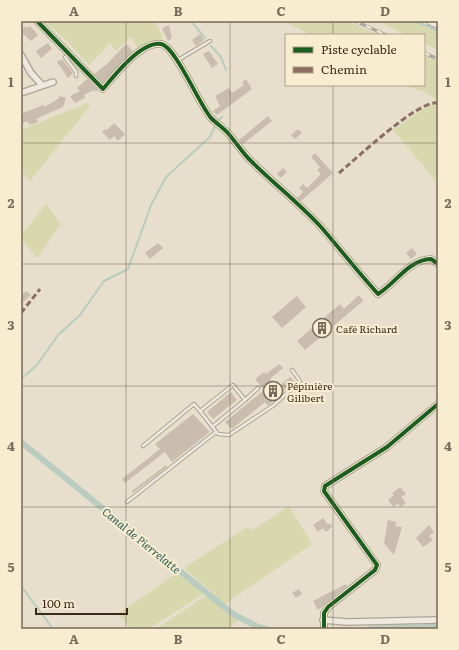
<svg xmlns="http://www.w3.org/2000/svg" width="459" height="650" font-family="Literata,serif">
  <rect width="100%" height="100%" fill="#e7dfcc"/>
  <g fill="#d7d8ad">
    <polygon points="43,21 154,21 163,37 161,40 138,49 131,37 116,51 110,43 89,65 67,41"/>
    <polygon points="283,21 347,21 378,35 312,35"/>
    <polygon points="377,21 418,21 438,30 438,50 424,43 424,35 407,35"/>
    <polygon points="424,55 438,61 438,101 427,93 404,85 424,85"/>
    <polygon points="87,103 90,106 30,181 21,171 21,130"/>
    <polygon points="432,103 438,106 438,183 393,130"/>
    <polygon points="46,204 61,224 37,258 21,239 21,236"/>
    <polygon points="289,506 312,544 225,604 184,568 247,527 253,530"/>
    <polygon points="178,572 205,593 148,629 131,629 118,614"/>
    <polygon points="210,593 238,621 227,629 156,629"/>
  </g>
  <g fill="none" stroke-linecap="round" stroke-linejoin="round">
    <g stroke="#b8ccc0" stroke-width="2">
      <polyline points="191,21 205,38"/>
      <polyline points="415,21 438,31"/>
      <polyline points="211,46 221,57 226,70"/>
      <polyline points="21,379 37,365 58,335 80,315 104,281 128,269 151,205 166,177 210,137 217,122 222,117"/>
      <polyline points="21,586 53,629"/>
    </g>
    <g stroke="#b8ccc0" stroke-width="6">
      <polyline points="21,442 233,614 258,627 267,629"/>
      <polyline points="370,629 438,627"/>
    </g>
  </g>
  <g fill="#cbbdad">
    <polygon points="169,25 172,38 168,41 162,28"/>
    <polygon points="25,26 27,28 30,26 38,35 31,41 21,32"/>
    <polygon points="200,34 204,40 196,46 192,40"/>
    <polygon points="48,43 52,49 41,58 36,51"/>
    <polygon points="126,44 133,51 103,83 94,74 107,64"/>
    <polygon points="209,51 218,64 212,68 203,54"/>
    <polygon points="62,59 73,73 68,78 57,62"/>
    <polygon points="87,79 98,90 96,92 94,90 84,95 85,98 75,103 70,96 80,91 77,88"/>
    <polygon points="246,79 252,89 217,115 213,111 220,106 215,96 229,88 232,93 244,85 242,82"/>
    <polygon points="60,96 66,98 63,107 36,119 38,122 30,125 27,121 21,124 21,114 43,105 44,107 58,99"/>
    <polygon points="268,116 272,121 243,144 239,140"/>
    <polygon points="114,123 125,134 118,141 114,136 110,140 102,132 106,129 107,130"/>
    <polygon points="298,129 302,133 295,139 291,135"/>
    <polygon points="315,153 333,173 301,201 297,198 303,192 299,188 303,184 307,188 321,174 317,170 320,167 311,157"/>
    <polygon points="283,168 287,172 281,178 277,174"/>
    <polygon points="158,243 163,248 150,259 145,253"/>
    <polygon points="412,248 417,254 411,259 406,253"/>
    <polygon points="26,291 31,295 21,304 21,296"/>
    <polygon points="359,295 363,301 305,350 297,341 340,304 344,309"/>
    <polygon points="297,296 306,307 282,328 272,317"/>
    <polygon points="279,364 283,368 270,379 277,388 290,377 294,381 268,406 265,402 232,429 225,422 264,390 255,379 264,372 266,374"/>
    <polygon points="231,392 237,400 213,419 207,412"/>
    <polygon points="193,414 210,432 172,462 165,452 125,483 122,479 160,449 155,444"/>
    <polygon points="166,465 167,467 133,493 132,491"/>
    <polygon points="400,487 406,494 401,497 406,503 401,507 398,504 393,507 388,500 394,495 392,493"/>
    <polygon points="323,518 328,525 330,523 332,527 326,532 323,528 318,532 313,525"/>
    <polygon points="388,520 396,522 395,526 402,527 394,555 384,543"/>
    <polygon points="429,525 434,532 429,536 433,540 423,547 416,538"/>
    <polygon points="346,584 347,586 318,610 313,601"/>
    <polygon points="299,589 302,594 296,598 292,593"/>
  </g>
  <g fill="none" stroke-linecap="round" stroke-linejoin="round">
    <defs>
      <g id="lane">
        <polyline points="65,57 76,72 76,76"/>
        <polyline points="178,60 210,41"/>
        <polyline points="258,388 245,400 233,385 200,411 218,434 229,435 274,405 300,381 292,370"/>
        <polyline points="212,427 245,400"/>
        <polyline points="143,446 194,404 200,411"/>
        <polyline points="127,502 216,432"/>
      </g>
      <g id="street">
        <path d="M37,21L103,89C114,76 141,41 161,44C175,46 199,104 211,118C216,123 222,127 227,132C235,141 242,152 250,160C273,183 299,203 321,227C340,249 358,272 378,294C396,283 408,260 431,259L438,264"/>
        <polyline points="21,55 31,73 42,85"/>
        <polyline points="21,93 53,82"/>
        <polyline points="323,620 347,622 438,620"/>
        <polyline points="324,629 324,613 328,607 375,570 377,565 324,491 325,486 387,447 438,404"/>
      </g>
      <polyline id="secondary" points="431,21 438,24"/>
    </defs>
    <use href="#lane" stroke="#aca495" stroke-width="4.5"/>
    <use href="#street" stroke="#aca495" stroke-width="8"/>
    <use href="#secondary" stroke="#9c9385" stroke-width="10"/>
    <use href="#lane" stroke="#eee9df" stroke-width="2.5"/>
    <use href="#street" stroke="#eee9df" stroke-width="5.5"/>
    <use href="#secondary" stroke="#eee9df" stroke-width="8"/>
    <defs>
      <g id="rail">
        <polyline points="355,21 386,35"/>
        <polyline points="424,53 438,59"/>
      </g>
    </defs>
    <use href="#rail" stroke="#ada89f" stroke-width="3.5"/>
    <use href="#rail" stroke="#f9edd1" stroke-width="2" stroke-dasharray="6" stroke-linecap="butt"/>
    <g stroke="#8d6e63" stroke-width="3" stroke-dasharray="6 3" stroke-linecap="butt">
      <path d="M339,173C356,159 419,99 438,103"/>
      <polyline points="21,313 40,289"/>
    </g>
    <defs>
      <g id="cycleway">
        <path d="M37,21L103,89C114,76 141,41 161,44C175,46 199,104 211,118C216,123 222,127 227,132C235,141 242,152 250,160C273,183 299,203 321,227C340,249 358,272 378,294C396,283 408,260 431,259L438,264"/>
        <polyline points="324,629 324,613 328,607 375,570 377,565 324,491 325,486 387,447 438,404"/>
      </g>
    </defs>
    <use href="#cycleway" stroke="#f9edd1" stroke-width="6"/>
    <use href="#cycleway" stroke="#1b5e20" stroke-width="4"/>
  </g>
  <path fill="none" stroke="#786a5a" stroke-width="1" stroke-opacity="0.55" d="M126,21V629M230,21V629M333,21V35M333,85V629M21,143H438M21,264H438M21,386H438M21,507H438"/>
  <defs>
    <symbol id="building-ring" viewBox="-11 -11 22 22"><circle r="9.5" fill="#f9edd1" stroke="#786a5a" stroke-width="1.5"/><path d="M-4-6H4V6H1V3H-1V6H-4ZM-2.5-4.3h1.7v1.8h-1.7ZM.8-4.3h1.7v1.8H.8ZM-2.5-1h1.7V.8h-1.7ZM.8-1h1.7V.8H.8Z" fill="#786a5a"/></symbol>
  </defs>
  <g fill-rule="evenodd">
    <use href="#building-ring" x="311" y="317" width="22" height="22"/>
    <use href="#building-ring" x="262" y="380" width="22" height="22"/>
  </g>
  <g text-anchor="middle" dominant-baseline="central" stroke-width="4" stroke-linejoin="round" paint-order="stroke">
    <g font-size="10" fill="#3c2b1c" stroke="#f9edd1" text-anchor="start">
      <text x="336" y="328">Café Richard</text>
      <text x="287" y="385">Pépinière<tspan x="287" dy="12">Gilibert</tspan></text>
    </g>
    <g font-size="11" font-style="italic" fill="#2a5d5a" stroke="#f9edd1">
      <text transform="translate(142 540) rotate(39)">Canal de Pierrelatte</text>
    </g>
  </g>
  <rect width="459" height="650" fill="none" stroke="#f9edd1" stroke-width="44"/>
  <rect x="285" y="34" width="140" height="52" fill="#f9edd1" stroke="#ad9f89"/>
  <rect x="293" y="47" width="20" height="6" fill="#1b5e20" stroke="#ad9f89"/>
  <text x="321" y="54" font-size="12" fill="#3c2b1c">Piste cyclable</text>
  <rect x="293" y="67" width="20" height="6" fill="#8d6e63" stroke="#ad9f89"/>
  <text x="321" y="74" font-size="12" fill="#3c2b1c">Chemin</text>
  <path d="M36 608v6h91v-6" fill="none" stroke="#3c2b1c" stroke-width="2"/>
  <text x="42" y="608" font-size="12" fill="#3c2b1c" stroke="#f9edd1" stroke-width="3" paint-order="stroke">100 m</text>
  <rect x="22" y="22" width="415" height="606" fill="none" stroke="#786a5a" stroke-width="1.5"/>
  <g font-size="13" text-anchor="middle" font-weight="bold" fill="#786a5a">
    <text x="74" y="16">A</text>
    <text x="178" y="16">B</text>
    <text x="281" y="16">C</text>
    <text x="385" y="16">D</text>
    <text x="11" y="87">1</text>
    <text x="448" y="87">1</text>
    <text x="11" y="208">2</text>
    <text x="448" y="208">2</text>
    <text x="11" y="330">3</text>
    <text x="448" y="330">3</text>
    <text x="11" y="451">4</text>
    <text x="448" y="451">4</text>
    <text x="11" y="572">5</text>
    <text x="448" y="572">5</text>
    <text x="74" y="644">A</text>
    <text x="178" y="644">B</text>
    <text x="281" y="644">C</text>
    <text x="385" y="644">D</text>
  </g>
</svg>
